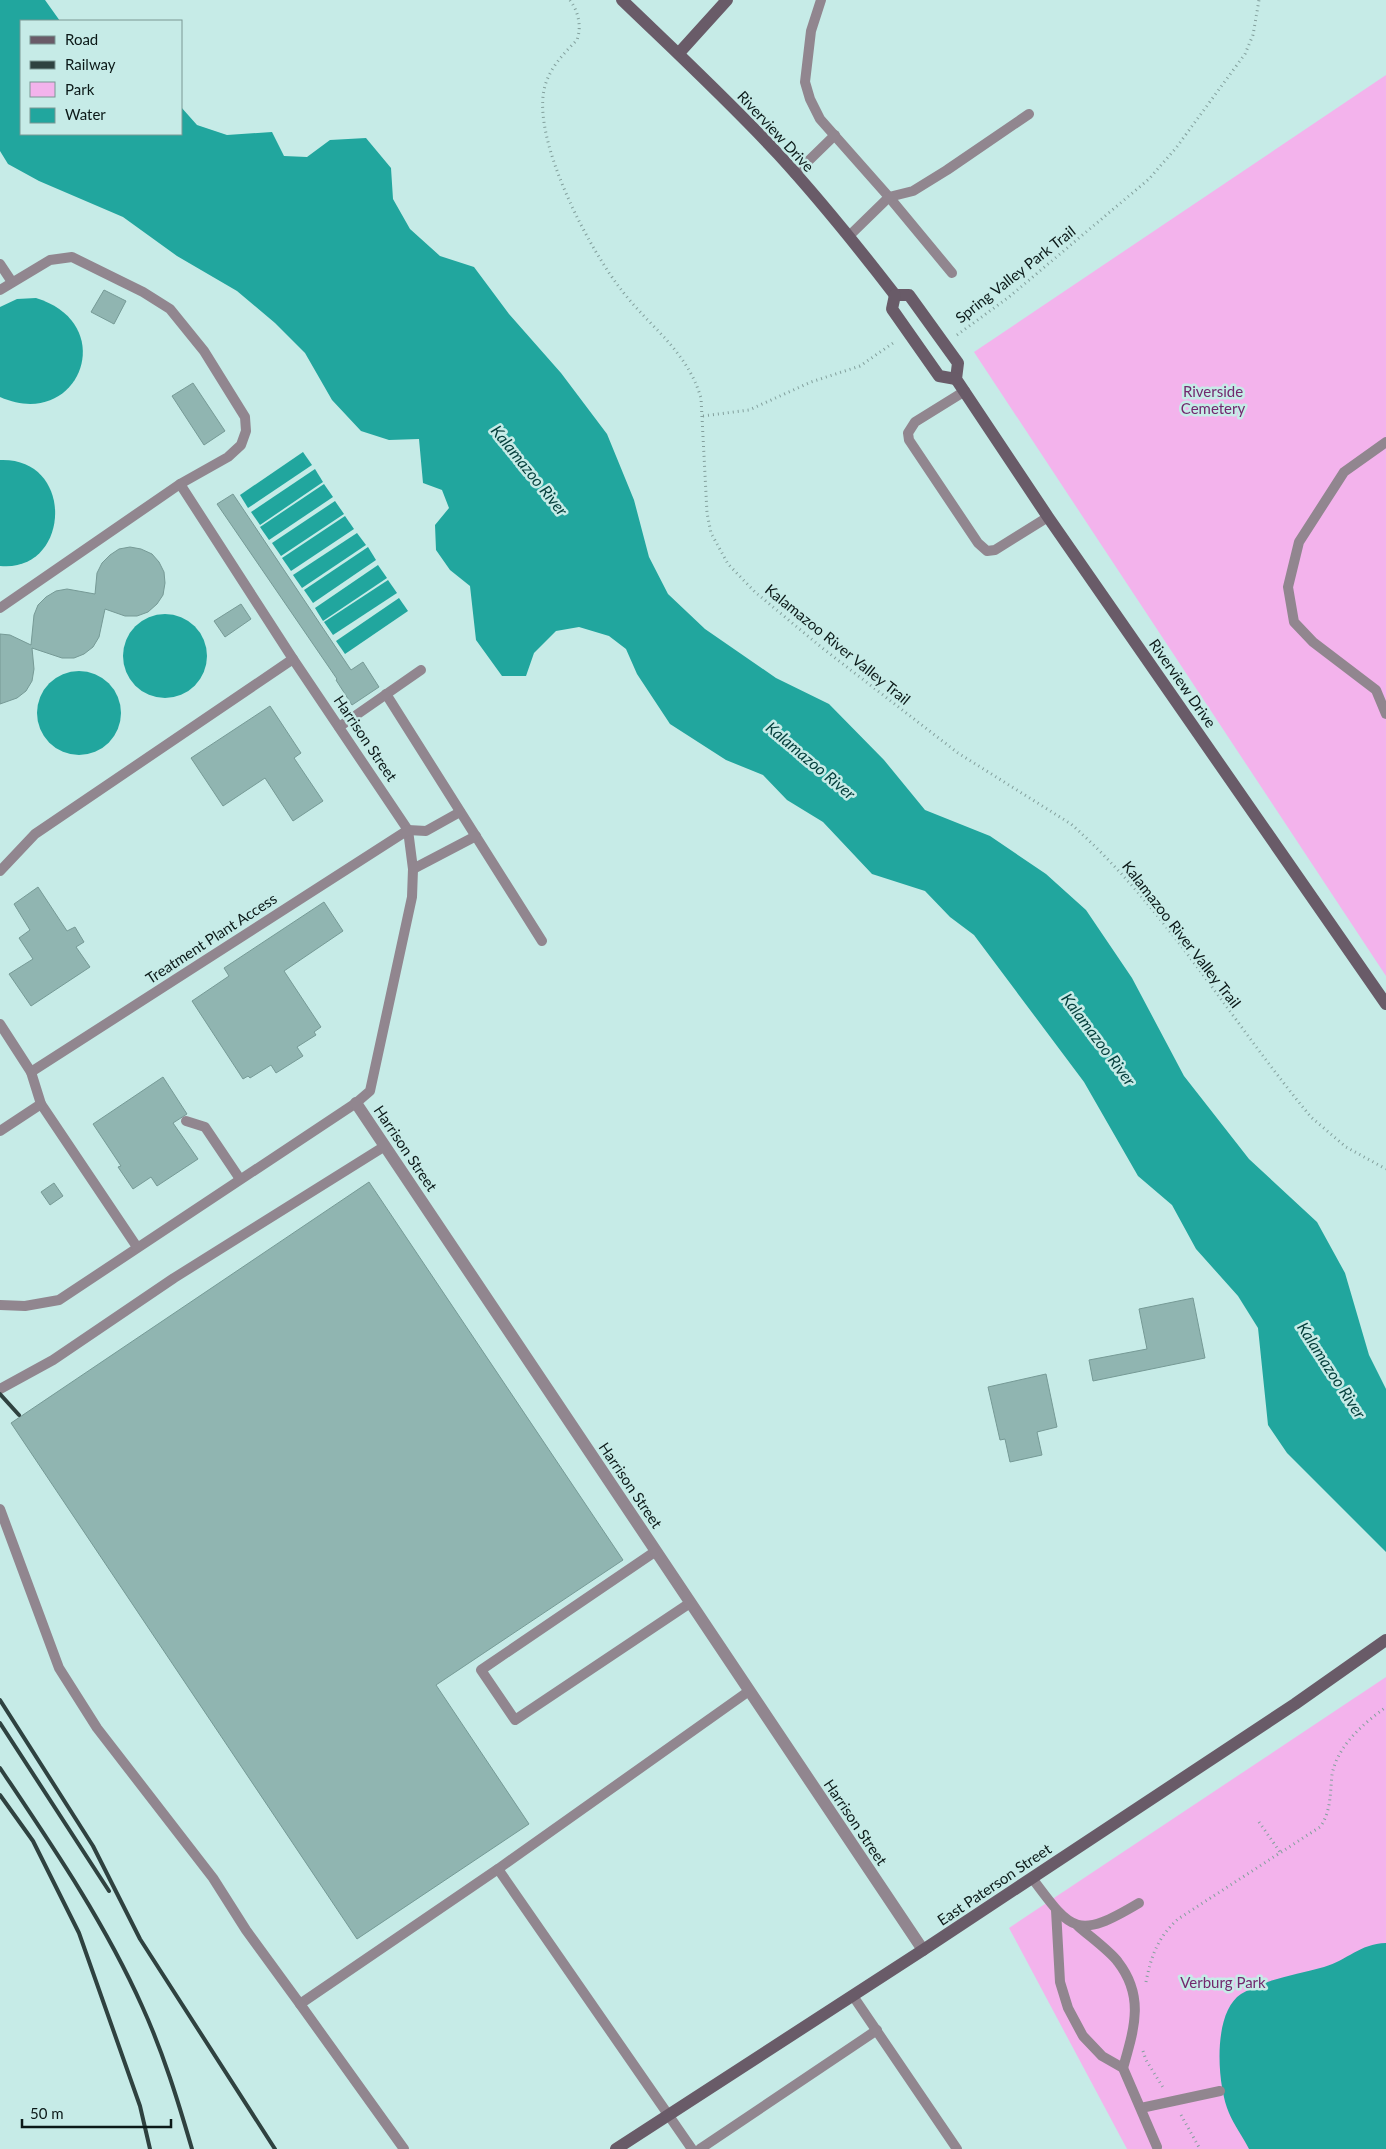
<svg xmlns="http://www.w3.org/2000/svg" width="1386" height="2149" font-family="Lato,sans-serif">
  <rect width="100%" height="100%" fill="#c6ebe7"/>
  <g fill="#f3b3ec">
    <polygon points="1386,75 1386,976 974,352"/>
    <polygon points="1386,1677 1386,2149 1127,2149 1009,1928"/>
  </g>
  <g fill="#21a69e">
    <polygon points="0,0 45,0 60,21 21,21 21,134 181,134 181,107 197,125 227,135 272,132 284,156 307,157 330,140 366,138 391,168 393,199 410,229 440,256 474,267 509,314 561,373 607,434 634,500 649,557 668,594 705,629 776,678 829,704 884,760 925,810 990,836 1046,874 1086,910 1132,978 1184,1076 1249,1159 1317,1222 1345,1273 1369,1355 1386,1389 1386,1552 1287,1453 1268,1425 1258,1328 1238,1296 1196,1249 1172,1205 1138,1176 1084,1082 974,935 950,917 925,891 872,874 823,822 787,800 763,775 726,760 670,724 637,674 626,649 609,636 579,627 556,631 534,653 526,676 502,676 476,640 470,586 450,570 436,550 435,525 449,508 442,490 423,483 419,439 389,440 361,431 332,400 305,353 275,323 237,291 177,256 123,217 39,181 8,164 0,151"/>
    <path d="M36,298C121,324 79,432 0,397V307L17,299Z"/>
    <polygon points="303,452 312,465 248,508 240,495"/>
    <path d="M0,460C76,457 71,573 0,566Z"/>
    <polygon points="315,469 323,482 260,525 251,512"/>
    <polygon points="324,484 333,497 269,540 260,527"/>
    <polygon points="335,501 344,514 281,556 272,543"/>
    <polygon points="345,516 354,529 291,571 282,558"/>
    <polygon points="357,533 366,545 302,588 293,575"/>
    <polygon points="368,547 376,560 313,603 304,590"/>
    <polygon points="378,565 387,578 323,621 315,608"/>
    <polygon points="388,580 397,593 333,635 324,622"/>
    <polygon points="399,598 408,611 345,654 336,641"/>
    <circle cx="165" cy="656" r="42"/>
    <circle cx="79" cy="713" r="42"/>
    <path d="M1386,1943V2149H1249C1243,2137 1234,2125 1229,2113C1217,2085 1212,2013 1241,1994C1265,1979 1296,1975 1324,1967C1348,1960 1359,1944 1386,1943Z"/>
  </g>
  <g fill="#90b5b1" stroke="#769a96">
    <polygon points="104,290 126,301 114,324 91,312"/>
    <polygon points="193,383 225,431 204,445 172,396"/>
    <polygon points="233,494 351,670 363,662 379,687 352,705 336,680 337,679 217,504"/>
    <polygon points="130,547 141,549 152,554 159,562 164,572 165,583 163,595 157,604 148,612 137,616 125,616 105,609 99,637 93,647 84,654 74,658 62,658 32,648 34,669 32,681 26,691 17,698 0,704 0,634 10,635 31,645 34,615 38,605 46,597 56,591 67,589 95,594 97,573 102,563 110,555 119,549"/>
    <polygon points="241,604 251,619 225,637 214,621"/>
    <polygon points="270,706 301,753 294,758 323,801 293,821 265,778 223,806 191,758"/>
    <polygon points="38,887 67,931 75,927 84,942 76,947 90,967 31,1006 9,974 33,959 19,938 30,930 14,904"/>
    <polygon points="324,902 343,931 284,971 321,1027 314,1032 316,1035 297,1047 303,1056 276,1073 271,1065 250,1078 248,1076 243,1079 192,1001 229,976 224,968"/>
    <polygon points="163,1077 187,1114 173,1123 198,1159 157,1186 151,1177 133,1189 118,1167 121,1166 93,1124"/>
    <polygon points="369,1182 623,1560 436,1685 529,1824 357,1939 11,1423"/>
    <polygon points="54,1183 63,1196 50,1205 41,1192"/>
    <polygon points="1193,1298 1205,1358 1093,1381 1089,1360 1147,1349 1139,1309"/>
    <polygon points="1046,1374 1057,1427 1037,1432 1042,1455 1010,1462 1005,1439 1000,1440 988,1387"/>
  </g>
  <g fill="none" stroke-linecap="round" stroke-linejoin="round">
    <g stroke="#83a09d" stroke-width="3" stroke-dasharray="1 4" stroke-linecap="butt">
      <path d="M570,0C578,11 582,26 577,40C563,54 548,70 544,90C533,143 590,251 623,292C652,329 687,351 701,398L707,513L711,533L728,564L755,592L821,647L958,753L1071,824C1164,906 1231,1021 1311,1117L1346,1147L1386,1169"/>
      <polyline points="957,335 1009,297 1149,179 1176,148 1245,54 1253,35 1259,0"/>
      <polyline points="703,416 749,410 811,382 860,366 896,341"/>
      <polyline points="1259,1822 1280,1852"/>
      <path d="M1146,1982C1151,1956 1158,1937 1178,1919L1320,1827C1331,1812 1330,1794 1332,1775C1337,1746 1363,1724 1386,1707"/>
      <polyline points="1143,2051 1146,2060 1164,2089"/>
      <polyline points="1181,2115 1200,2149"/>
    </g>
    <g stroke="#91868f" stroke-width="10">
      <polyline points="821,0 811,31 805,82 810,99 820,119 889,197 952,273"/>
      <polyline points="795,174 835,135"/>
      <polyline points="849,236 889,197 913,191 947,170 1029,114"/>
      <polyline points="0,264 12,282"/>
      <polyline points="0,290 50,260 72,257 143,292 170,309 204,351 245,417 246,431 241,445 228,457 180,484"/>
      <polyline points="965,391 915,422 908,433 909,440 978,543 987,551 995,550 1048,517"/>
      <polyline points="1386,442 1344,472 1299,542 1288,587 1294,622 1313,642 1376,690 1386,714"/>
      <polyline points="0,608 180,484 293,659 408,830 413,869 412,897 370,1091 356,1103 59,1300 25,1306 0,1305"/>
      <polyline points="386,694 542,941"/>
      <polyline points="339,727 421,670"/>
      <polyline points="413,869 476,836"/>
      <polyline points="0,871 35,834 293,659"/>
      <polyline points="0,1024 31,1072 41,1104 137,1247"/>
      <polyline points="31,1072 408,830 426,831 460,812"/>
      <polyline points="186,1121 205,1127 240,1179"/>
      <polyline points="0,1131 41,1104"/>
      <polyline points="0,1389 53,1360 174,1278 385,1146"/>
      <polyline points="0,1509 59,1668 97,1728 213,1878 246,1930 300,2004 498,1869"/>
      <polyline points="656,1551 481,1670 515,1720 690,1603"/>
      <path d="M1032,1878C1072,1932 1077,1940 1139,1903"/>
      <polyline points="1056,1910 1060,1982 1068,2008 1083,2036 1102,2056 1123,2068 1157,2147"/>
      <path d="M1078,1926C1089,1936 1110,1951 1118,1962C1145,1997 1134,2029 1123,2068"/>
      <polyline points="853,1996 957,2149"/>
      <polyline points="300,2004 404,2149"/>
      <polyline points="1141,2108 1220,2091"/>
      <polyline points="692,2149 498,1869 749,1691"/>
      <polyline points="700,2149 877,2030"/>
    </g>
    <polyline stroke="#91868f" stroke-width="12" points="356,1103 923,1950"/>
    <g stroke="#695b68" stroke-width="12">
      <path d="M622,0C675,51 729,101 779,155C820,200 858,247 895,295"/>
      <polyline points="679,53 727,0"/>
      <polyline points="895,295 909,295 958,363 956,379 1048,517 1386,1004"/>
      <polyline points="895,295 892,309 939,376 956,379"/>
      <polyline points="616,2149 923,1950 1295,1704 1386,1640"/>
    </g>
    <g stroke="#2f4240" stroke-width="4">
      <polyline points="0,1394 19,1415"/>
      <polyline points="0,1700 93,1846 140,1939 275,2149"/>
      <polyline points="0,1723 109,1891"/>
      <path d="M0,1768C51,1844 104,1921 142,2006C163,2052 178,2101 192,2149"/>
      <polyline points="0,1795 33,1841 79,1933 140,2106 150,2149"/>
    </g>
  </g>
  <g text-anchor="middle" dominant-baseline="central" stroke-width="5" stroke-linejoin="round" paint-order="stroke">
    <g font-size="15" fill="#0b1918" stroke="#c6ebe7">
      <text transform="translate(776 131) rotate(47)">Riverview Drive</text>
      <text transform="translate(1015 274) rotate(-38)">Spring Valley Park Trail</text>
      <text transform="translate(838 644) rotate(39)">Kalamazoo River Valley Trail</text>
      <text transform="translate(1183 683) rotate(55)">Riverview Drive</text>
      <text transform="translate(366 738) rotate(56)">Harrison Street</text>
      <text transform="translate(1182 934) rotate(52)">Kalamazoo River Valley Trail</text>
      <text transform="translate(211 938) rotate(-33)">Treatment Plant Access</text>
      <text transform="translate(406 1148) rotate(56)">Harrison Street</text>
      <text transform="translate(631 1485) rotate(56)">Harrison Street</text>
      <text transform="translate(856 1822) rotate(56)">Harrison Street</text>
      <text transform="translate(994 1884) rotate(-34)">East Paterson Street</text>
    </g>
    <g font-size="15" fill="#72286e" stroke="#c6ebe7">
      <text x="1213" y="391">Riverside<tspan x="1213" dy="17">Cemetery</tspan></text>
      <text x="1223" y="1982">Verburg Park</text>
    </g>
    <g font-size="16" font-style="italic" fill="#043e3b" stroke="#c6ebe7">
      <text transform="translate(530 470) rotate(51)">Kalamazoo River</text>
      <text transform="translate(811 760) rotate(40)">Kalamazoo River</text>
      <text transform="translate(1099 1039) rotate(53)">Kalamazoo River</text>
      <text transform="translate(1332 1370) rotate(57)">Kalamazoo River</text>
    </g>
  </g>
  <rect x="20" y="20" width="162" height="115" fill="#c6ebe7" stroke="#7b9794"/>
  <rect x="30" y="36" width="25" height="8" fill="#695b68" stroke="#7b9794"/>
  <text x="65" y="45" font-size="15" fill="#0b1918">Road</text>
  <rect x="30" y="61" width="25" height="8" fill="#2f4240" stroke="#7b9794"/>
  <text x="65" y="70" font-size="15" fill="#0b1918">Railway</text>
  <rect x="30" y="82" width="25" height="15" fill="#f3b3ec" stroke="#7b9794"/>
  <text x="65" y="95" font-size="15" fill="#0b1918">Park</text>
  <rect x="30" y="108" width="25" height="15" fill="#21a69e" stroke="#7b9794"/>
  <text x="65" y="120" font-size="15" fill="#0b1918">Water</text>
  <path d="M22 2119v8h149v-8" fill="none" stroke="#0b1918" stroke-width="2.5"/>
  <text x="30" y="2119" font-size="15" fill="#0b1918" stroke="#c6ebe7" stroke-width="4" paint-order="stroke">50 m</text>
</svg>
